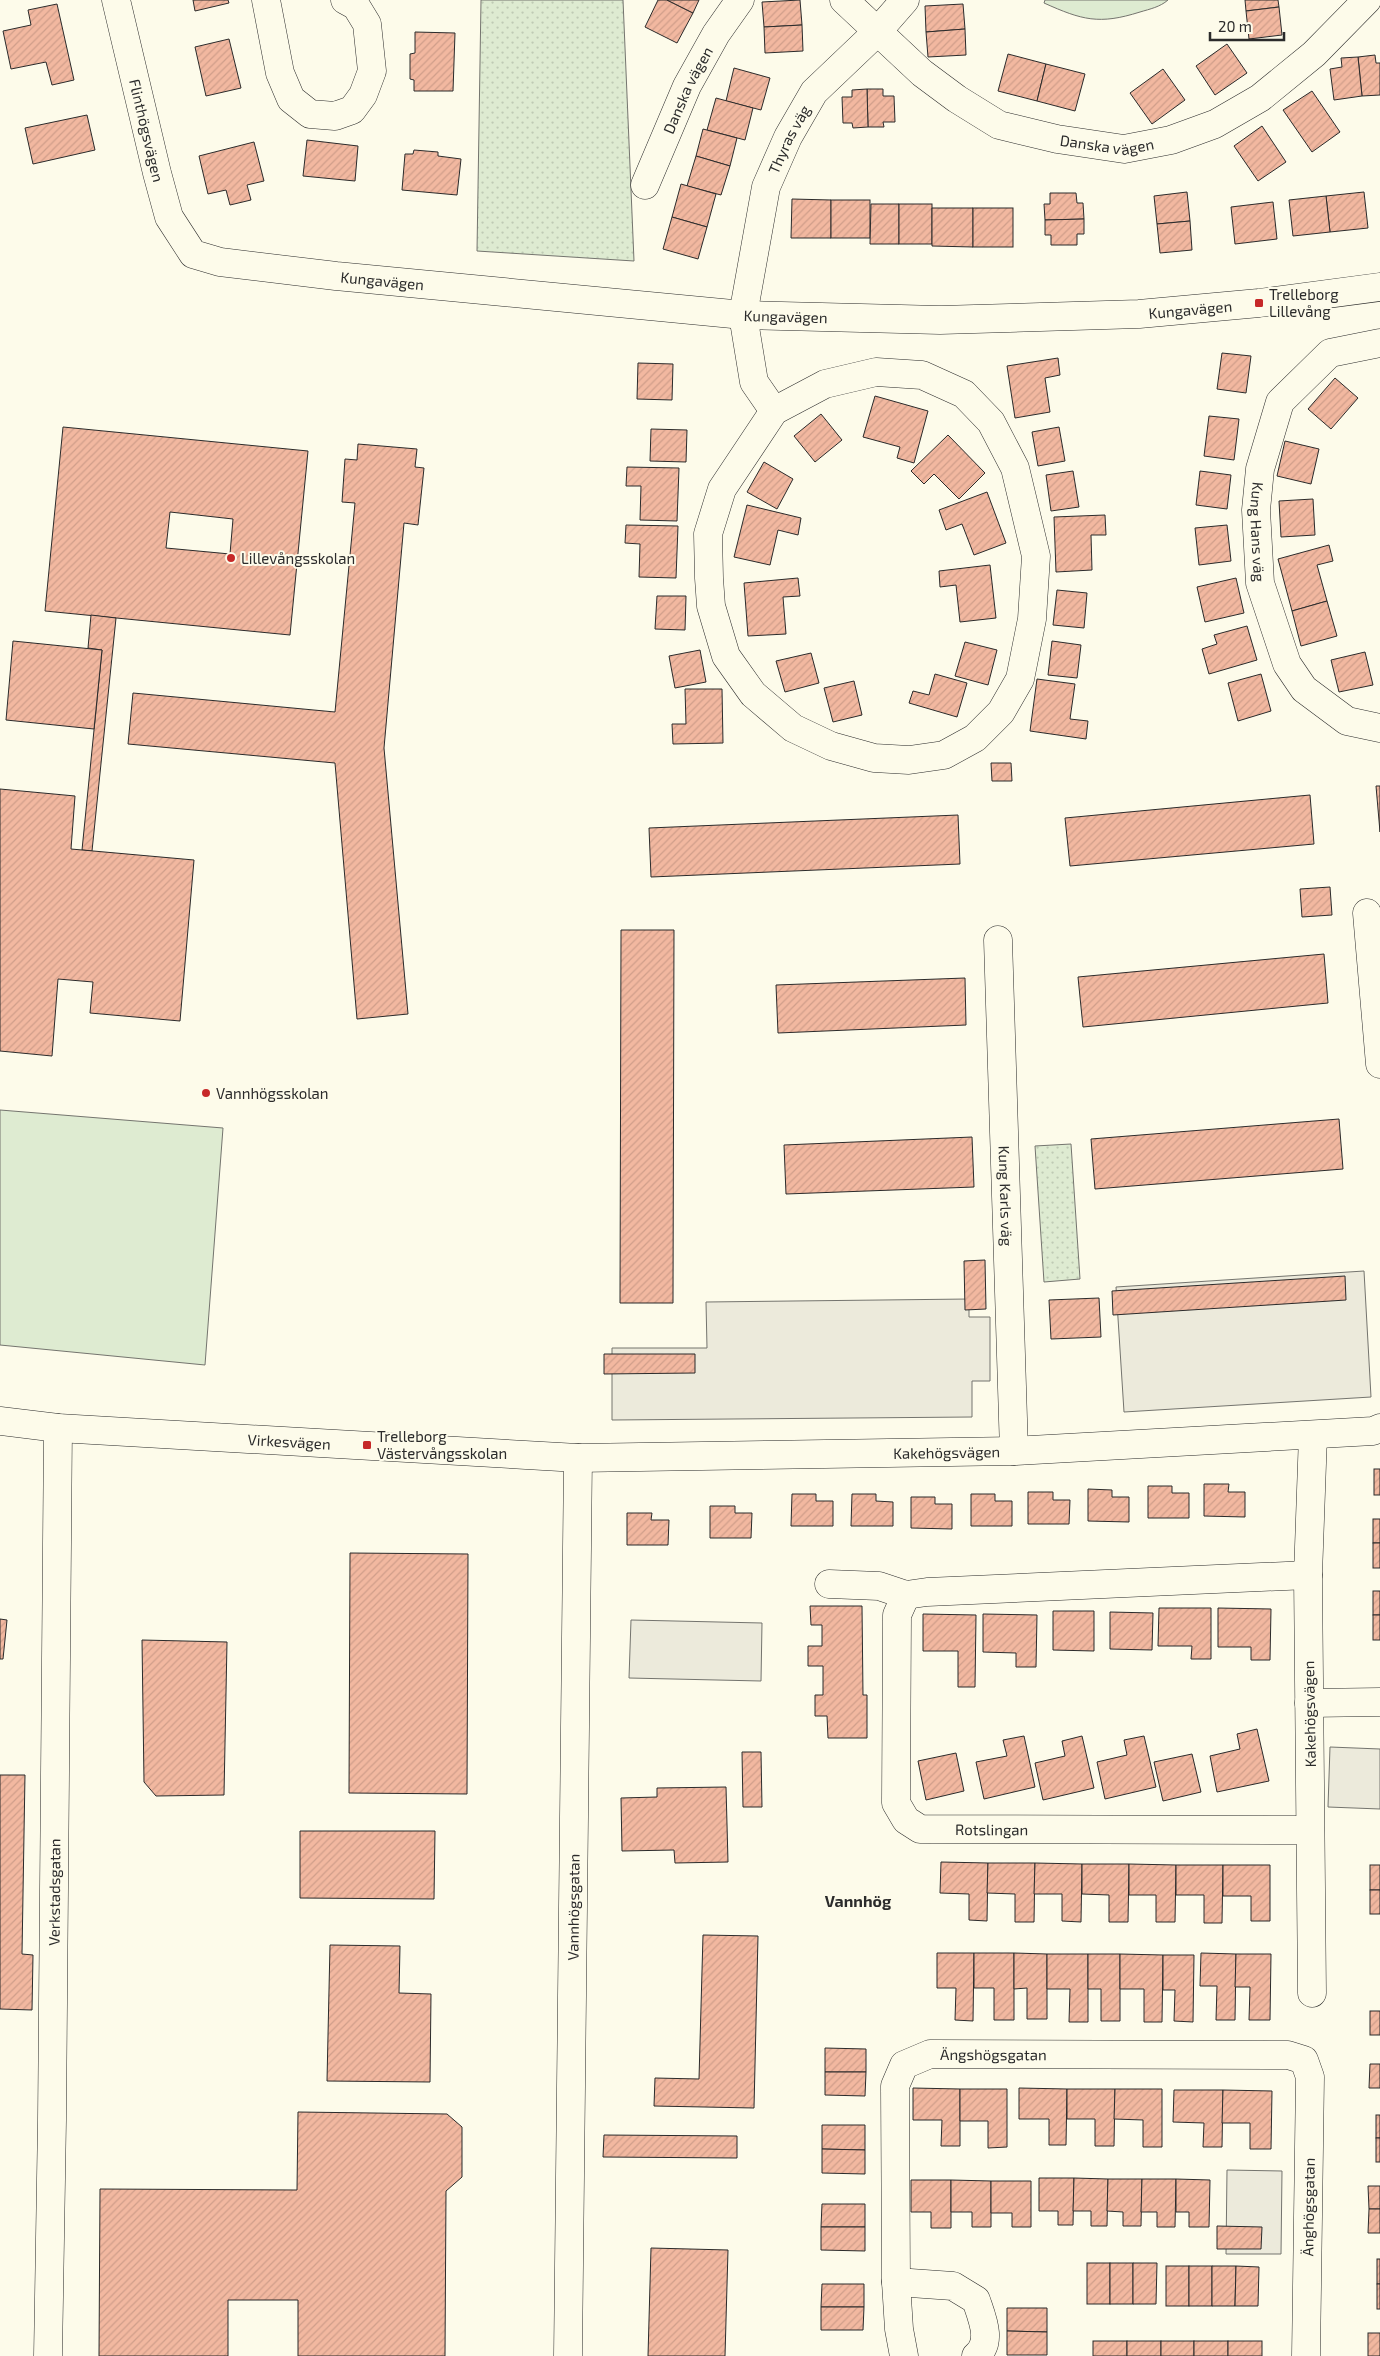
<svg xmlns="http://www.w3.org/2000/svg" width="1380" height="2356" font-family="'Exo 2',sans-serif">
  <defs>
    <pattern id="park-dots" width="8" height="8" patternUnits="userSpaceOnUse" patternTransform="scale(1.25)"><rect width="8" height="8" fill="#deebd1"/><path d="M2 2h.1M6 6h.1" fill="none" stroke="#bfcab4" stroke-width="1.8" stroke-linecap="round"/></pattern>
    <pattern id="building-hatch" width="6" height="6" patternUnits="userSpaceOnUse" patternTransform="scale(1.25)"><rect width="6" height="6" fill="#f2b8a0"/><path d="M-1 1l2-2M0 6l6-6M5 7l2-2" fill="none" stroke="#d09e8a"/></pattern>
  </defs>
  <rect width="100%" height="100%" fill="#fdfbea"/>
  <g fill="#deebd1" stroke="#74746e">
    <path d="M1045,0H1168C1160,7 1150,9 1140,12C1099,25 1082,20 1044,3Z"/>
    <polygon points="0,1110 223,1128 205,1365 0,1345"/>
  </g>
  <g fill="url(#park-dots)" stroke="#74746e">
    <polygon points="481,0 623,0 634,261 477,251"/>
    <polygon points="1071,1144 1080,1279 1044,1282 1035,1146"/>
  </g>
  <g fill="#eceadb" stroke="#74746e">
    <polygon points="1364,1271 1371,1397 1124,1412 1116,1287"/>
    <polygon points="969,1299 969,1317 990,1317 990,1381 972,1381 972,1417 612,1420 612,1348 707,1348 706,1302"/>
    <polygon points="631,1620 762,1623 761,1681 629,1678"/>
    <polygon points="1330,1747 1380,1749 1380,1809 1328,1807"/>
    <polygon points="1227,2170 1282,2171 1281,2254 1226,2254"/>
  </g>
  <g fill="url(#building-hatch)" stroke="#2b2b2b" fill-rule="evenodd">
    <polygon points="193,0 228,0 229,3 195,11"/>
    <polygon points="658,0 667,0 693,13 677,43 645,27"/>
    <polygon points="667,0 699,0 693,13"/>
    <polygon points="800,0 802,25 764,27 762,2"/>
    <polygon points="1245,0 1278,0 1279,7 1246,11"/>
    <polygon points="57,4 74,80 52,85 46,62 11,69 3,31 31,25 28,10"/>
    <polygon points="963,4 965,29 926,32 925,6"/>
    <polygon points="1279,7 1282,35 1249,39 1246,11"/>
    <polygon points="802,25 803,51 765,53 764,27"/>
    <polygon points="965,29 966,55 928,57 926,32"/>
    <polygon points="415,32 455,33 453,91 414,91 414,80 410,79 410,54 415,53"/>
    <polygon points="229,39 241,88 206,96 195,47"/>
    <polygon points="1227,44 1247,73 1215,95 1196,66"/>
    <polygon points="1008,54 1046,64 1037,101 998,91"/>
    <polygon points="1375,55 1376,63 1380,63 1380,95 1362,96 1358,57"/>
    <polygon points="1358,57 1362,96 1334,100 1330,69 1342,67 1341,58"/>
    <polygon points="1046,64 1085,74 1075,111 1037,101"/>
    <polygon points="734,68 770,78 761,110 726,101"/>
    <polygon points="1163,69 1185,100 1152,124 1130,93"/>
    <polygon points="867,89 883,89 883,96 894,96 895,122 883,122 884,127 868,127"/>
    <polygon points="867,89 868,127 853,128 852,123 843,123 842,97 852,97 852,90"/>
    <polygon points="1312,91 1340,132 1312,152 1283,110"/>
    <polygon points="716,98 753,108 745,140 707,130"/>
    <polygon points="87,115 95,150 33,164 25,128"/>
    <polygon points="1262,126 1286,162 1258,181 1234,146"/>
    <polygon points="703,129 737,138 730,166 696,156"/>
    <polygon points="307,140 358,146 355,181 303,176"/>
    <polygon points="254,142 264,181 247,185 251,200 230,205 226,190 208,194 199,156"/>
    <polygon points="414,150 438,152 438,156 461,159 457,195 402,190 405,154 413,154"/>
    <polygon points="696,156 730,166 721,195 687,186"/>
    <polygon points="681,184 716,194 707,227 672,217"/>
    <polygon points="1187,192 1190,221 1157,224 1154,196"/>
    <polygon points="1364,192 1368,228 1330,232 1326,196"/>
    <polygon points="1050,193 1076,193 1077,203 1083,203 1084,219 1045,220 1044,204 1050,204"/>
    <polygon points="1326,196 1330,232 1293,236 1289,200"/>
    <polygon points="792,199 831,200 831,238 791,238"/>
    <rect x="831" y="200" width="39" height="38"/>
    <polygon points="1273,202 1277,239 1235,244 1231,207"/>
    <polygon points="871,204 899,204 899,244 870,244"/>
    <rect x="899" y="204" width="33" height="40"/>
    <polygon points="932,208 973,208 973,247 932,246"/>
    <rect x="973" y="208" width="40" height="39"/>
    <polygon points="672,217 707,227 698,259 663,249"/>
    <polygon points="1084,219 1084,234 1077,234 1077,245 1051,245 1051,235 1045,235 1045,220"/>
    <polygon points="1190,221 1192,250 1160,253 1157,224"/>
    <polygon points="1222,353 1251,356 1246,393 1217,389"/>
    <polygon points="1058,358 1060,375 1045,378 1050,412 1015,418 1007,366"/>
    <polygon points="638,363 673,364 672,400 637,399"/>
    <polygon points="1335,378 1358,398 1331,429 1308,409"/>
    <polygon points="875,396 928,411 914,463 897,458 900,447 863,437"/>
    <polygon points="821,414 842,440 815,462 794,436"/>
    <polygon points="1209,416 1239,419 1234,460 1204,456"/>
    <path d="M63,427L308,451L290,635L45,611ZM170,512L233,519L230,554L166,548Z"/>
    <polygon points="1059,427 1065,461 1038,466 1032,432"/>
    <polygon points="651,429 687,430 686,462 650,461"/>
    <polygon points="948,435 985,473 959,499 934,474 924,484 911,471"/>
    <polygon points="1285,441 1319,449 1311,484 1277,476"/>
    <polygon points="358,444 417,449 415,467 424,468 418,525 404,523 384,748 408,1014 357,1019 335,763 128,744 133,693 335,712 355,503 342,502 345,459 357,460"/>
    <polygon points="764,462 793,479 777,509 747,492"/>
    <polygon points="627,467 679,468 677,521 640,520 641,486 626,486"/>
    <polygon points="1073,471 1079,507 1051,511 1046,475"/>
    <polygon points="1200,471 1231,475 1227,509 1196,505"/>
    <polygon points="987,492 1006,543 974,555 962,524 946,530 939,510"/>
    <polygon points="1313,499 1315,535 1281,537 1279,501"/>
    <polygon points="747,505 801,518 798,535 778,530 770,565 734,557"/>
    <polygon points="1105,515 1106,535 1091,535 1092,570 1056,572 1054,517"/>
    <polygon points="626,525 678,526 676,578 639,577 640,544 625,543"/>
    <polygon points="1227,525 1231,561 1199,565 1195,528"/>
    <polygon points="1329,545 1333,561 1317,565 1327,601 1292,611 1278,559"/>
    <polygon points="990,565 996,618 960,622 956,585 940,587 939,571"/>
    <polygon points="798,578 800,596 783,597 786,634 748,636 744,583"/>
    <polygon points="1236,578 1244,613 1205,622 1197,587"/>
    <polygon points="1057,590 1087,593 1084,628 1053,625"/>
    <polygon points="657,596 686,596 685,630 655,629"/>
    <polygon points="1327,601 1337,636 1301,646 1292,611"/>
    <polygon points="91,615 116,618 92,851 82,850 102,650 88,648"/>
    <polygon points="1247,626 1257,660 1209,674 1202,649 1217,644 1214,635"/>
    <polygon points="13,641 102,650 94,729 6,720"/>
    <polygon points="1052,641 1081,645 1077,678 1048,675"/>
    <polygon points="965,642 997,650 988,685 955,676"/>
    <polygon points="700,650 706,682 675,688 669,656"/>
    <polygon points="1365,652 1373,685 1339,692 1331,660"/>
    <polygon points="811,653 819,683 785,692 776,661"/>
    <polygon points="935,674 967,683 957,717 909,703 913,691 929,695"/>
    <polygon points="1261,674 1271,711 1238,721 1228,683"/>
    <polygon points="1037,679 1075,684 1070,719 1088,721 1086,739 1030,731"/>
    <polygon points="854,681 862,715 833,722 824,688"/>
    <polygon points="685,689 722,689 723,743 673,744 672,724 686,724"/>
    <polygon points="991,763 1011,763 1012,781 992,781"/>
    <polygon points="1376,786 1380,786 1380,832"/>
    <polygon points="0,789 75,796 71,849 194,860 180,1021 90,1013 93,982 58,979 52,1056 0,1051"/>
    <polygon points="1310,795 1314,844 1070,866 1065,818"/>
    <polygon points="958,815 960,864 651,877 649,828"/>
    <polygon points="1330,887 1332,915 1302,917 1300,889"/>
    <polygon points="621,930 674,930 673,1303 620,1303"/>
    <polygon points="1324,954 1328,1003 1083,1027 1078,977"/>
    <polygon points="965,978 966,1025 778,1033 776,985"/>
    <polygon points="1339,1119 1343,1169 1095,1189 1091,1139"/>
    <polygon points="972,1137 974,1187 786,1194 784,1145"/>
    <polygon points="985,1260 986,1309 965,1310 964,1261"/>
    <polygon points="1345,1276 1346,1300 1113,1315 1112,1291"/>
    <polygon points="1099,1298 1101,1337 1051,1339 1049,1300"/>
    <polygon points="604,1354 695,1354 695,1373 604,1374"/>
    <rect x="1374" y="1469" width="6" height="26"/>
    <polygon points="1204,1484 1229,1484 1228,1492 1245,1492 1245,1517 1204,1516"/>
    <polygon points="1148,1486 1172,1486 1172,1493 1189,1493 1189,1518 1148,1518"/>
    <polygon points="1088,1489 1112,1490 1112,1497 1129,1497 1129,1522 1088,1521"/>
    <polygon points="1028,1492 1053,1492 1053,1500 1070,1500 1069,1524 1028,1524"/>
    <polygon points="792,1494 816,1494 816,1501 833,1501 833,1526 791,1526"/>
    <polygon points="852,1494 876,1494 876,1501 893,1502 893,1526 851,1526"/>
    <polygon points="971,1494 995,1494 995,1501 1012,1501 1012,1526 971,1526"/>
    <polygon points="911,1497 935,1497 935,1504 952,1504 952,1529 911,1528"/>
    <polygon points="710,1506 735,1506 735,1513 752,1513 751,1538 710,1538"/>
    <polygon points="627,1513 652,1513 651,1520 669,1520 668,1545 627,1545"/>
    <rect x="1373" y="1519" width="7" height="24"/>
    <rect x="1373" y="1543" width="7" height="25"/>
    <polygon points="350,1553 468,1554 467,1794 349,1793"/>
    <rect x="1373" y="1591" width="7" height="24"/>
    <polygon points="810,1606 862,1606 863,1695 867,1695 867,1738 828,1738 827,1716 815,1716 815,1695 823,1695 823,1666 808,1666 808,1646 822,1646 822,1625 811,1625"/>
    <polygon points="1159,1608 1211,1608 1211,1659 1191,1659 1192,1646 1158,1646"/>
    <polygon points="1218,1608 1271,1609 1270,1660 1251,1660 1251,1647 1218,1647"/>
    <polygon points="1053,1611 1094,1611 1094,1651 1053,1650"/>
    <polygon points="1110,1612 1153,1613 1152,1650 1110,1649"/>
    <polygon points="923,1614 976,1615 975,1687 958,1687 958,1651 923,1651"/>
    <polygon points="983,1614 1037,1615 1036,1667 1016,1667 1016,1653 983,1652"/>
    <rect x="1373" y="1615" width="7" height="25"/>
    <polygon points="0,1619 7,1620 3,1659 0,1659"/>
    <polygon points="142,1640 227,1642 224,1795 156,1796 144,1782"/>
    <polygon points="1257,1729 1269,1781 1217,1792 1210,1756 1240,1749 1237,1734"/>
    <polygon points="1024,1736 1035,1787 984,1799 976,1762 1007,1756 1003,1740"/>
    <polygon points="1082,1736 1094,1788 1043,1800 1035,1763 1065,1756 1062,1741"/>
    <polygon points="1144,1736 1156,1787 1105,1799 1097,1762 1127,1755 1124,1740"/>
    <polygon points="742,1752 761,1752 762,1807 743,1807"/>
    <polygon points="956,1753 964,1791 926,1800 918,1761"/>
    <polygon points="1192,1754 1201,1792 1163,1801 1154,1762"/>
    <polygon points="0,1775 25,1775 22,1954 33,1955 32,2010 0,2009"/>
    <polygon points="726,1787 728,1862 675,1863 674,1850 622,1851 621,1798 657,1797 657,1788"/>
    <polygon points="300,1831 435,1831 434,1899 300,1898"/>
    <polygon points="941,1862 988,1863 987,1921 969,1920 969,1894 940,1893"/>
    <polygon points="988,1863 1035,1863 1034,1922 1015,1922 1015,1894 987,1893"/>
    <polygon points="1035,1863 1082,1864 1081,1922 1062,1921 1062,1894 1034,1894"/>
    <polygon points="1082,1864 1129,1864 1128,1922 1109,1922 1109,1895 1082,1894"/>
    <polygon points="1129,1864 1176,1865 1175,1922 1156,1922 1156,1895 1129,1895"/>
    <polygon points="1176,1865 1223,1865 1222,1923 1204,1923 1204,1895 1176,1895"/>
    <polygon points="1223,1865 1270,1865 1270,1921 1251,1921 1251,1896 1223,1896"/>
    <rect x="1370" y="1865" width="10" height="25"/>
    <rect x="1370" y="1890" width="10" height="24"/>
    <polygon points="703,1935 758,1936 754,2108 654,2106 655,2078 699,2079"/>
    <polygon points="330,1945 400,1946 399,1993 431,1994 430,2082 327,2081"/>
    <polygon points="937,1953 974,1953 973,2021 955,2020 956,1988 937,1988"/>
    <polygon points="974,1953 1014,1953 1014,2020 994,2020 994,1988 974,1988"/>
    <polygon points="1014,1953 1047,1954 1047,2019 1027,2019 1027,1988 1014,1989"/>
    <polygon points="1201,1953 1236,1954 1235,2020 1216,2020 1217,1986 1200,1986"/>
    <polygon points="1047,1954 1088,1954 1088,2022 1069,2022 1070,1989 1047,1989"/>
    <polygon points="1088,1954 1120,1954 1120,2021 1101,2021 1101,1989 1088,1989"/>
    <polygon points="1120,1954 1163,1955 1162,2022 1144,2022 1144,1989 1120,1989"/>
    <polygon points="1236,1954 1271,1954 1270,2020 1249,2020 1250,1987 1235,1987"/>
    <polygon points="1163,1955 1194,1955 1193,2022 1174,2021 1175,1990 1163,1990"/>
    <rect x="1370" y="2011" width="10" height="24"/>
    <polygon points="825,2048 866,2049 866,2072 825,2072"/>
    <polygon points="1370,2064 1380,2064 1380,2088 1369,2088"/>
    <polygon points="825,2072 866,2072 865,2096 825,2095"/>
    <polygon points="913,2088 960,2089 960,2146 941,2146 942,2120 913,2120"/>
    <polygon points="1019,2088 1067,2089 1066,2145 1049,2145 1049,2119 1019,2119"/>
    <polygon points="960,2089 1007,2089 1007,2147 988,2148 988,2121 960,2121"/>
    <polygon points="1067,2089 1115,2089 1114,2146 1095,2146 1095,2119 1067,2119"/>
    <polygon points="1115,2089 1162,2089 1162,2147 1143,2147 1143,2120 1114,2119"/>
    <polygon points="1174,2090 1223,2090 1222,2147 1203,2147 1204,2123 1173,2122"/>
    <polygon points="1223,2090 1272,2091 1271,2149 1250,2149 1250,2123 1222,2123"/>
    <polygon points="298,2112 447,2114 462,2127 462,2177 446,2191 445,2356 298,2356 298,2300 228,2300 228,2356 99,2356 100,2189 297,2190"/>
    <rect x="1376" y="2115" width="4" height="23"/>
    <polygon points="822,2125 865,2125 865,2150 822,2149"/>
    <polygon points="604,2135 737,2136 737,2158 603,2157"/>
    <rect x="1376" y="2138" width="4" height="24"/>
    <polygon points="822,2149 865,2150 865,2174 822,2173"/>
    <polygon points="1039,2178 1074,2178 1073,2225 1058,2225 1058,2211 1039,2211"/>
    <polygon points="1074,2178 1108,2179 1107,2226 1091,2226 1091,2211 1073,2211"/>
    <polygon points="1108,2179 1142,2179 1141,2226 1123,2226 1123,2212 1107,2211"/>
    <polygon points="1142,2179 1176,2179 1175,2227 1157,2227 1157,2212 1141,2212"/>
    <polygon points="1176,2179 1210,2180 1209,2227 1189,2227 1189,2212 1176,2212"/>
    <polygon points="911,2180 951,2180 951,2228 931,2228 931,2212 911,2212"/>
    <polygon points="951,2180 991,2181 991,2227 972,2227 972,2212 951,2212"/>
    <polygon points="991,2181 1031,2181 1031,2227 1012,2227 1012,2213 991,2213"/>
    <polygon points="1368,2186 1380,2186 1380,2209 1369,2209"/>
    <polygon points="822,2204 865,2204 865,2227 821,2227"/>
    <polygon points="1369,2209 1380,2209 1380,2233 1368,2233"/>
    <polygon points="1217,2226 1262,2227 1261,2249 1217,2249"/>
    <polygon points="821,2227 865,2227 865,2251 821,2250"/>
    <polygon points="651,2248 728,2250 725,2356 648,2356"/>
    <rect x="1377" y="2259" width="3" height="25"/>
    <rect x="1087" y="2263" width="23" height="41"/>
    <rect x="1110" y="2263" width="23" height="41"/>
    <polygon points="1133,2263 1157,2263 1156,2304 1133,2304"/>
    <rect x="1166" y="2266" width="23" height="40"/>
    <rect x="1189" y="2266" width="23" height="40"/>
    <polygon points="1212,2266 1236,2266 1235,2306 1212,2306"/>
    <polygon points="1236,2266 1259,2267 1258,2306 1235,2306"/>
    <polygon points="822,2284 864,2284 864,2307 821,2307"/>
    <rect x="1377" y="2284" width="3" height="25"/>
    <polygon points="821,2307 864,2307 863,2330 821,2330"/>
    <polygon points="1007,2308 1047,2308 1047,2332 1007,2331"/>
    <polygon points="1007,2331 1047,2332 1047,2355 1007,2355"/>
    <rect x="1368" y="2333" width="12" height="23"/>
    <rect x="1093" y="2341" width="34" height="15"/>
    <rect x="1127" y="2341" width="34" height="15"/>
    <rect x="1161" y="2341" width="33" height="15"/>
    <rect x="1194" y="2341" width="34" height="15"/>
    <rect x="1228" y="2341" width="34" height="15"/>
  </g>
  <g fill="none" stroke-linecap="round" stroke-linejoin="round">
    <defs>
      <g id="minor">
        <path id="s1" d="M116,0L157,173L169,217L193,254L220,262L336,276L743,315L940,320L1139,314L1259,303L1380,287"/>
        <polyline points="266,0 280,73 291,99 310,114 335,116 352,110 363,95 372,71 367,24 356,6 345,0"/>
        <path id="s2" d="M844,0L922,73L957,99L999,125L1057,139L1124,149L1171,140L1215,124L1260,98L1314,54L1367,0"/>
        <path id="s3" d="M645,185L687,86L716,34L740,0"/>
        <path id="s4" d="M1380,343L1330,353L1280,402L1260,469L1256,510L1260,583L1287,664L1304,689L1347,721L1380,728"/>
        <polygon points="876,372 922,375 964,394 991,422 1015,468 1036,556 1032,619 1020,679 1001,712 975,738 944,755 909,760 874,758 831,746 793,728 753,694 726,656 711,606 709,578 708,534 722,489 774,411 825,384"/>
        <path id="s5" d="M774,411L754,382L743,315L766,187L788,137L814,92L877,32L905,0"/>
        <polyline points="1367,913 1380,1064"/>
        <path id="s6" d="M998,940L1014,1451"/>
        <path id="s7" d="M0,1421L58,1428L578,1458L1014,1451L1373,1431L1380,1428"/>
        <polyline points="829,1584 879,1586 906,1595 927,1592 1308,1575"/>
        <path id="s8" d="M906,1595L897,1615L896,1803L906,1820L920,1829L1310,1830"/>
        <polyline points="1309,1703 1380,1702"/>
        <polyline points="1312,1993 1308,1575 1313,1435"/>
        <path d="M896,2282L953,2286L976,2300C982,2318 993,2342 976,2356"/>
        <path id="s9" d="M48,2356L52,2120L58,1428"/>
        <path id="s10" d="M568,2356L578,1458"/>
        <path id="s11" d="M904,2356L899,2329L896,2282L895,2086L904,2065L930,2054L1288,2055L1304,2060L1310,2077L1306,2356"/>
      </g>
    </defs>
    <use href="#minor" stroke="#2b2b2b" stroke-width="29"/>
    <use href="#minor" stroke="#fdfbea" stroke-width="28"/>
  </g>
  <g fill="#c62828" stroke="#fdfbea" stroke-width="2">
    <rect x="1254" y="298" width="10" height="10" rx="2.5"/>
    <circle cx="231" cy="558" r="5"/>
    <circle cx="206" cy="1093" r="5"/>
    <rect x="362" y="1440" width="10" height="10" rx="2.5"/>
  </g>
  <g text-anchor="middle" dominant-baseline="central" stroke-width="4" stroke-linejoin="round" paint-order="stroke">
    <g font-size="15" fill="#2b2b2b" stroke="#fdfbea">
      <text stroke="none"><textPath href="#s3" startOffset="104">Danska vägen</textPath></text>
      <text stroke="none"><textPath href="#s1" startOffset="134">Flinthögsvägen</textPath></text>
      <text stroke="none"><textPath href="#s5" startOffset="286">Thyras väg</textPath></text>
      <text stroke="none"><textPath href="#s2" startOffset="310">Danska vägen</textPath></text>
      <text stroke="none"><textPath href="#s1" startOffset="459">Kungavägen</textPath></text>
      <text stroke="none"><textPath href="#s1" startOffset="1269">Kungavägen</textPath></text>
      <text stroke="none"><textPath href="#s1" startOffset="864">Kungavägen</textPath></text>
      <text stroke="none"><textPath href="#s4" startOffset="254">Kung Hans väg</textPath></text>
      <text stroke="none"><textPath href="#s6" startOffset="256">Kung Karls väg</textPath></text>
      <text stroke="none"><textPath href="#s7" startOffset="290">Virkesvägen</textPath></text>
      <text stroke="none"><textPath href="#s7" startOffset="948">Kakehögsvägen</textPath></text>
      <text transform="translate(1309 1714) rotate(-91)">Kakehögsvägen</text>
      <text stroke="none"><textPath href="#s8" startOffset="318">Rotslingan</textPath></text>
      <text stroke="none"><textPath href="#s9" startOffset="464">Verkstadsgatan</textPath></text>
      <text stroke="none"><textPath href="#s10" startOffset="449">Vannhögsgatan</textPath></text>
      <text stroke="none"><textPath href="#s11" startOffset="385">Ängshögsgatan</textPath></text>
      <text transform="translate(1308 2207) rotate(-89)">Änghögsgatan</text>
    </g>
    <g font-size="15" fill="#2b2b2b" stroke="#fdfbea" text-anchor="start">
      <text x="1269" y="294">Trelleborg<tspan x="1269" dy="17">Lillevång</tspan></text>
      <text x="241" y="558">Lillevångsskolan</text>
      <text x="216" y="1093">Vannhögsskolan</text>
      <text x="377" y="1436">Trelleborg<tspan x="377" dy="17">Västervångsskolan</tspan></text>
    </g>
    <g font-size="16" font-weight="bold" fill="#2b2b2b" stroke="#fdfbea">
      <text x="858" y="1900">Vannhög</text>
    </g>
  </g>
  <path d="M1210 32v8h74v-8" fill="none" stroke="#2b2b2b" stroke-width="2.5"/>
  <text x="1218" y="32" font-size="15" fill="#2b2b2b" stroke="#fdfbea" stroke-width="4" paint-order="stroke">20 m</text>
</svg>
